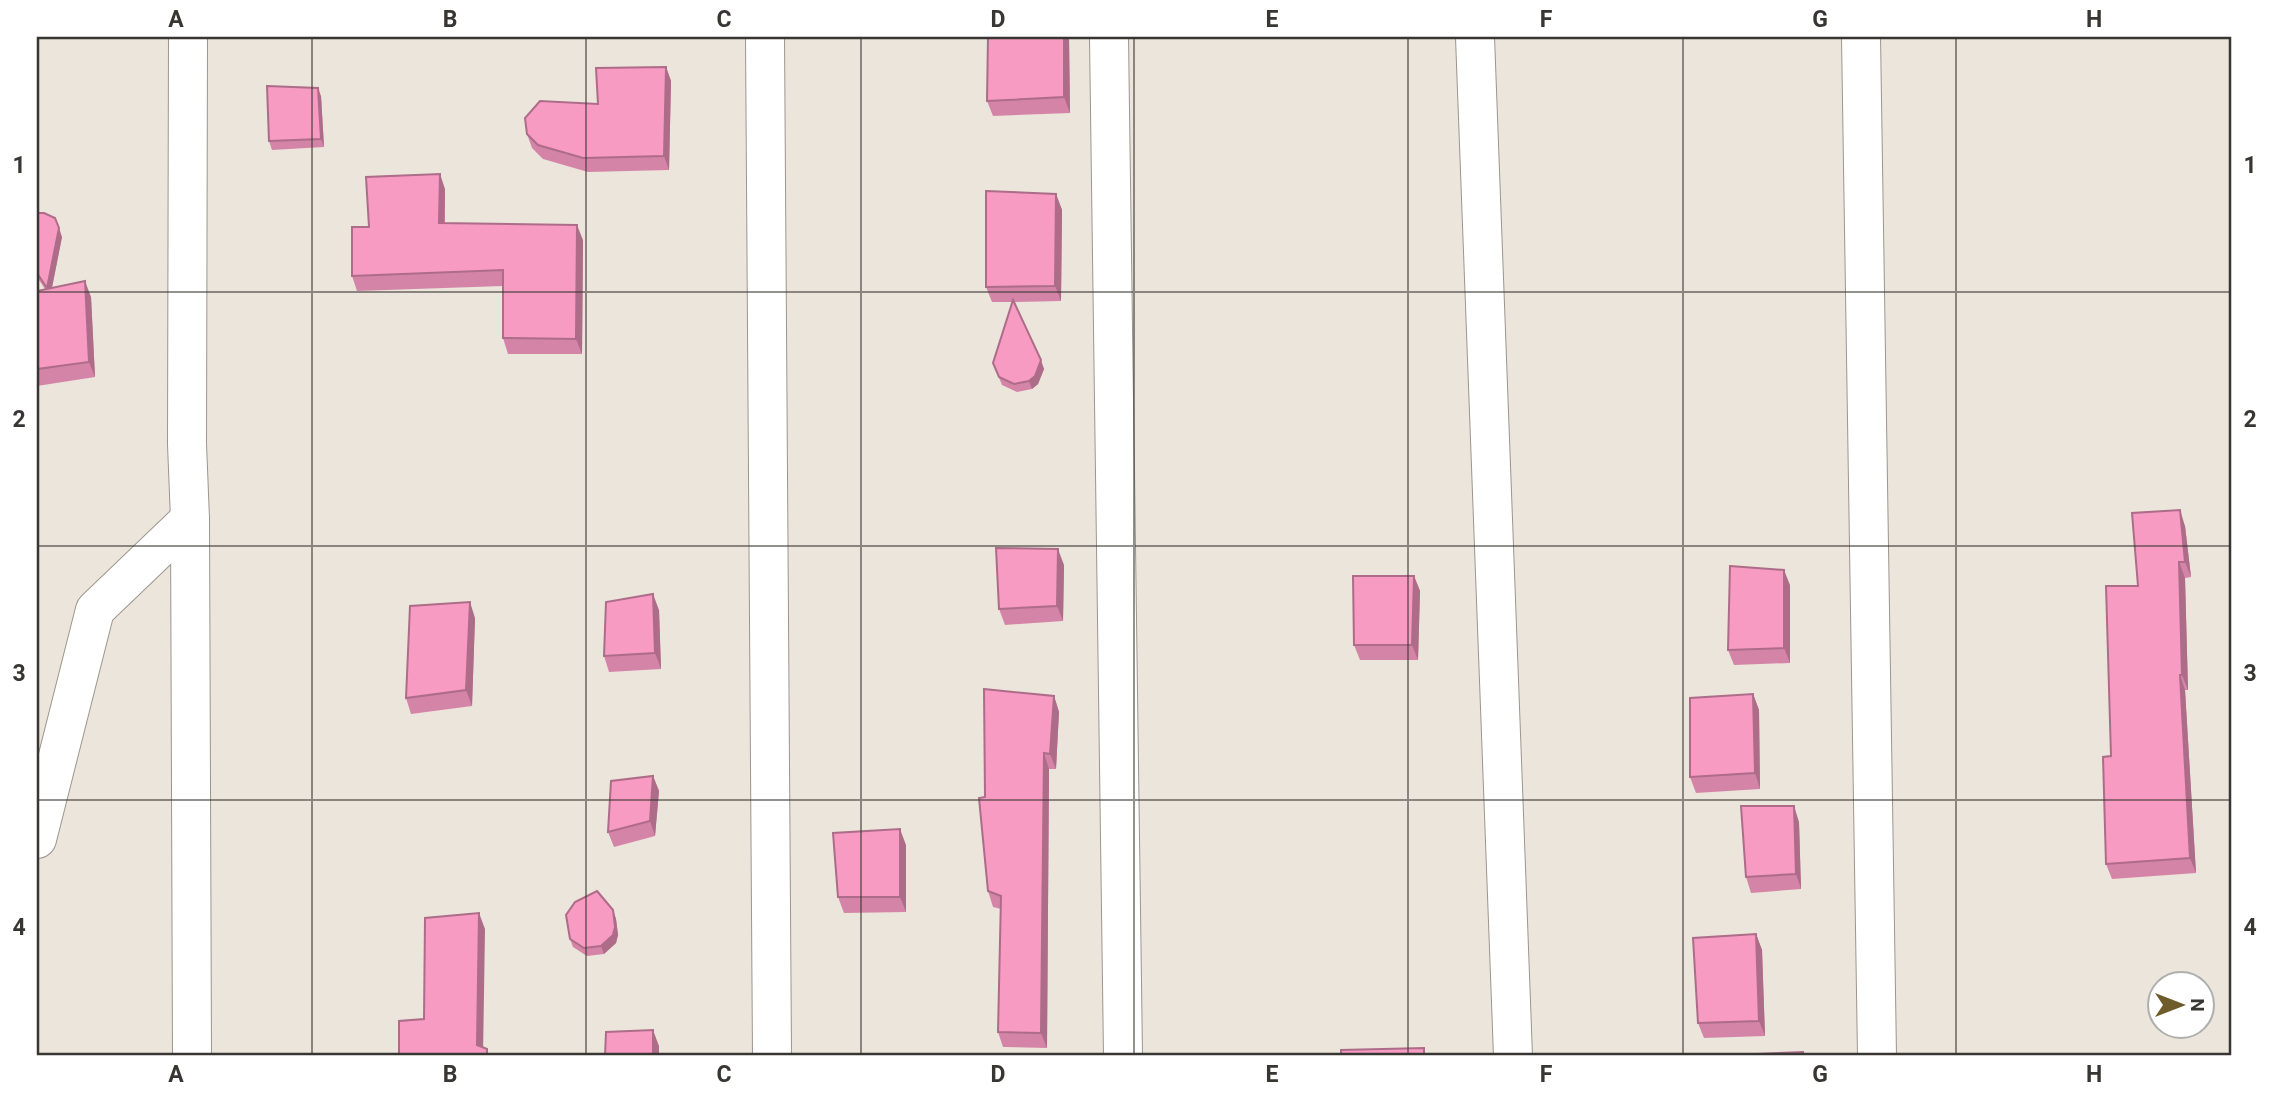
<svg xmlns="http://www.w3.org/2000/svg" width="2269" height="1093" font-family="Roboto,sans-serif">
  <rect width="100%" height="100%" fill="#ece5dc"/>
  <g fill="none" stroke-linecap="round" stroke-linejoin="round">
    <defs>
      <g id="minor">
        <polyline points="188,37 187,444 190,519 192,1056"/>
        <polyline points="765,37 772,1056"/>
        <polyline points="1109,37 1123,1056"/>
        <polyline points="1475,37 1513,1056"/>
        <polyline points="1861,37 1877,1056"/>
        <polyline points="37,839 95,610 190,519"/>
      </g>
    </defs>
    <use href="#minor" stroke="#9d968e" stroke-width="40"/>
    <use href="#minor" stroke="#fff" stroke-width="38"/>
  </g>
  <g fill="#d485a7">
    <polygon points="988,37 1069,37 1070,113 993,116 987,101"/>
    <polygon points="666,67 671,81 669,170 588,172 543,159 532,148 527,134 598,104"/>
    <polygon points="321,96 324,147 272,150 269,141"/>
    <polygon points="445,189 445,224 583,240 582,354 508,354 503,338 503,286 357,291 352,276 369,227"/>
    <polygon points="1056,194 1062,210 1061,301 1014,302 1044,369 1038,384 1032,389 1017,392 1002,385 993,363 1012,302 992,302 986,287"/>
    <polygon points="37,213 62,237 52,288 91,297 95,377 37,386 37,291 45,289 37,277"/>
    <polygon points="2185,526 2191,577 2185,578 2188,690 2185,690 2196,873 2112,879 2106,864 2111,756 2138,586"/>
    <polygon points="1064,565 1063,621 1005,625 999,609"/>
    <polygon points="1414,576 1420,591 1418,660 1360,660 1354,645"/>
    <polygon points="1790,585 1790,663 1734,665 1728,650"/>
    <polygon points="659,610 661,669 609,672 604,656"/>
    <polygon points="475,618 472,706 411,714 406,698"/>
    <polygon points="1753,694 1759,710 1760,789 1696,793 1690,777"/>
    <polygon points="1054,696 1059,712 1056,769 1049,769 1047,1048 1003,1047 998,1032 1001,909 993,907 988,891 985,797"/>
    <polygon points="653,776 659,791 655,836 614,847 608,832"/>
    <polygon points="1799,822 1801,889 1751,893 1746,877"/>
    <polygon points="906,845 906,912 844,913 838,897"/>
    <polygon points="613,910 616,919 618,935 616,943 604,954 587,956 573,947 570,939"/>
    <polygon points="1756,934 1762,950 1765,1036 1704,1038 1698,1023"/>
  </g>
  <g fill="#ad6c88">
    <polygon points="1064,37 1069,37 1070,113 1064,97"/>
    <polygon points="666,67 671,81 669,170 664,156"/>
    <polygon points="318,88 321,96 324,147 321,139"/>
    <polygon points="440,174 445,189 444,239 439,223"/>
    <polygon points="1056,194 1062,210 1061,301 1055,286"/>
    <polygon points="577,225 583,240 582,354 576,339"/>
    <polygon points="59,228 62,237 50,297 47,288"/>
    <polygon points="85,281 91,297 95,377 89,362"/>
    <polygon points="1041,360 1044,369 1038,384 1032,389 1029,381"/>
    <polygon points="2180,510 2185,526 2191,577 2185,562"/>
    <polygon points="1058,549 1064,565 1063,621 1057,606"/>
    <polygon points="2179,562 2185,578 2188,690 2182,675"/>
    <polygon points="1784,570 1790,585 1790,663 1784,648"/>
    <polygon points="1414,576 1420,591 1418,660 1412,645"/>
    <polygon points="653,594 659,610 661,669 655,653"/>
    <polygon points="470,602 475,618 472,706 466,690"/>
    <polygon points="2180,675 2185,690 2196,873 2190,858"/>
    <polygon points="1753,694 1759,710 1760,789 1755,773"/>
    <polygon points="1054,696 1059,712 1056,769 1050,754"/>
    <polygon points="1044,753 1049,769 1047,1048 1041,1033"/>
    <polygon points="653,776 659,791 655,836 650,821"/>
    <polygon points="1794,806 1799,822 1801,889 1796,874"/>
    <polygon points="900,829 906,845 906,912 900,897"/>
    <polygon points="613,910 616,919 618,935 616,943 604,954 601,946"/>
    <polygon points="479,913 485,929 483,1056 477,1045"/>
    <polygon points="1756,934 1762,950 1765,1036 1759,1021"/>
    <polygon points="653,1030 659,1046 659,1056 653,1056"/>
  </g>
  <g fill="#f79bc2" stroke="#ad6c88" stroke-width="2">
    <polygon points="988,37 1064,37 1064,97 987,101"/>
    <polygon points="666,67 664,156 583,158 538,145 527,134 525,118 540,101 598,104 596,68"/>
    <polygon points="267,86 318,88 321,139 269,141"/>
    <polygon points="440,174 439,223 577,225 576,339 503,338 503,270 352,276 352,227 369,227 366,177"/>
    <polygon points="986,191 1056,194 1055,286 986,287"/>
    <polygon points="37,213 44,213 55,218 59,228 47,288 37,273"/>
    <polygon points="85,281 89,362 37,369 37,291"/>
    <polygon points="1013,300 1041,360 1035,376 1029,381 1014,384 999,377 993,363"/>
    <polygon points="2180,510 2185,562 2179,562 2182,675 2180,675 2190,858 2106,864 2103,757 2111,756 2106,586 2138,586 2132,513"/>
    <polygon points="996,548 1058,549 1057,606 999,609"/>
    <polygon points="1730,566 1784,570 1784,648 1728,650"/>
    <polygon points="1353,576 1414,576 1412,645 1354,645"/>
    <polygon points="653,594 655,653 604,656 606,602"/>
    <polygon points="470,602 466,690 406,698 410,606"/>
    <polygon points="984,689 1054,696 1050,754 1044,753 1041,1033 998,1032 1001,896 988,891 979,798 985,797"/>
    <polygon points="1753,694 1755,773 1690,777 1690,698"/>
    <polygon points="653,776 650,821 608,832 611,781"/>
    <polygon points="1741,806 1794,806 1796,874 1746,877"/>
    <polygon points="900,829 900,897 838,897 833,833"/>
    <polygon points="597,891 613,910 615,927 613,935 601,946 584,948 570,939 566,915 575,902"/>
    <polygon points="479,913 477,1045 487,1049 487,1056 399,1056 399,1021 424,1019 425,918"/>
    <polygon points="1756,934 1759,1021 1698,1023 1693,938"/>
    <polygon points="653,1030 653,1056 605,1056 606,1032"/>
    <polygon points="1424,1048 1424,1056 1341,1056 1341,1050"/>
    <polygon points="1803,1052 1803,1056 1734,1056 1734,1055"/>
  </g>
  <path fill="none" stroke="#383632" stroke-width="2" stroke-opacity="0.55" d="M312,37V1056M586,37V1056M861,37V1056M1134,37V1056M1408,37V1056M1683,37V1056M1956,37V1056M37,292H2232M37,546H2232M37,800H2232"/>
  <rect width="2269" height="1093" fill="none" stroke="#ffffff" stroke-width="77"/>
  <g transform="translate(2181 1005) rotate(90)"><circle r="33" fill="#ffffff" stroke="#afafad" stroke-width="2"/>
  <path d="M0-5L12 26L0 18L-12 26Z" fill="#6f5c2b"/>
  <text y="-10" font-size="19" font-weight="bold" text-anchor="middle" fill="#383632">N</text>
  </g>
  <rect x="38" y="38" width="2192" height="1016" fill="none" stroke="#383632" stroke-width="2.5"/>
  <g font-size="23" text-anchor="middle" font-weight="bold" fill="#383632">
    <text x="176" y="27">A</text>
    <text x="450" y="27">B</text>
    <text x="724" y="27">C</text>
    <text x="998" y="27">D</text>
    <text x="1272" y="27">E</text>
    <text x="1546" y="27">F</text>
    <text x="1820" y="27">G</text>
    <text x="2094" y="27">H</text>
    <text x="19" y="173">1</text>
    <text x="2250" y="173">1</text>
    <text x="19" y="427">2</text>
    <text x="2250" y="427">2</text>
    <text x="19" y="681">3</text>
    <text x="2250" y="681">3</text>
    <text x="19" y="935">4</text>
    <text x="2250" y="935">4</text>
    <text x="176" y="1082">A</text>
    <text x="450" y="1082">B</text>
    <text x="724" y="1082">C</text>
    <text x="998" y="1082">D</text>
    <text x="1272" y="1082">E</text>
    <text x="1546" y="1082">F</text>
    <text x="1820" y="1082">G</text>
    <text x="2094" y="1082">H</text>
  </g>
</svg>
